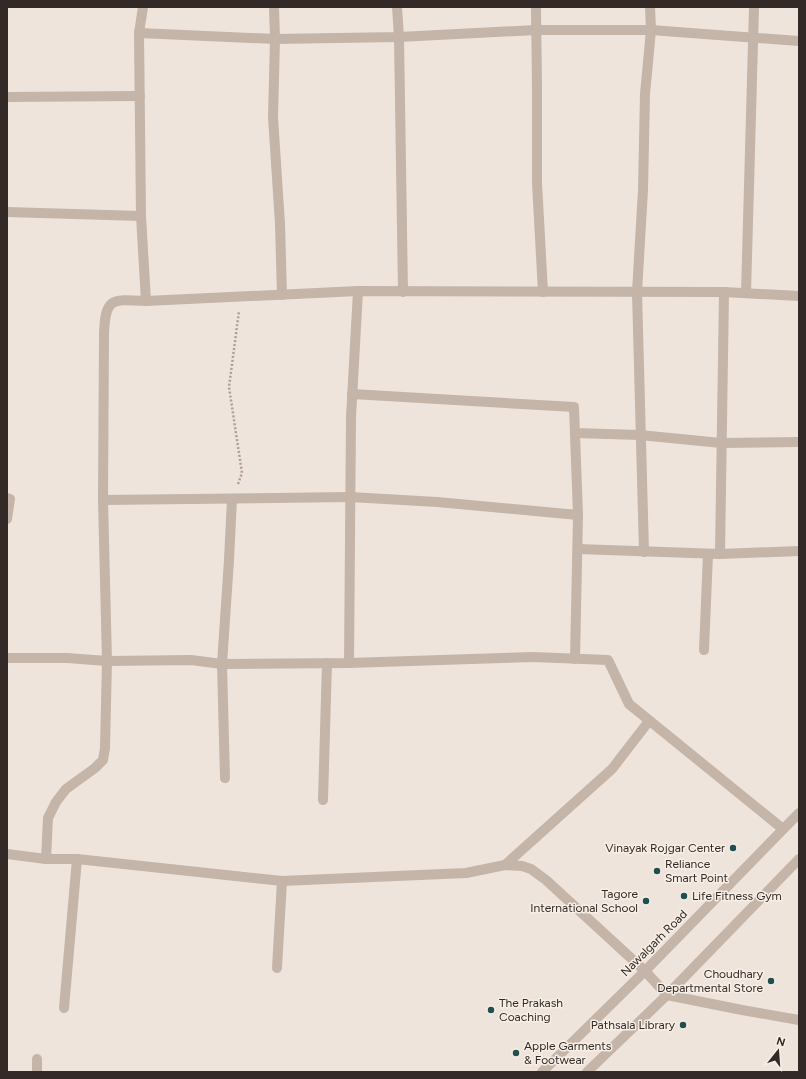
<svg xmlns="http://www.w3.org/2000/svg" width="806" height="1079" font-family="Figtree,sans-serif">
  <rect width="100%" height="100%" fill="#efe4db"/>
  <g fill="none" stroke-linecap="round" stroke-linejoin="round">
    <polyline stroke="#b19e92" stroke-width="2.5" stroke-dasharray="2 2" stroke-linecap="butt" points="238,484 242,473 229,387 239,311"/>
    <g stroke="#c5b4a8" stroke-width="10">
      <polyline points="143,7 139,33 141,216 146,301"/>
      <polyline points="274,7 275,39 273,117 280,224 282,295"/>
      <polyline points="397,7 399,37 403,292"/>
      <polyline points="536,7 537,88 537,183 543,292"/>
      <polyline points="139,33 275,39 399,37 536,30 651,30 799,41"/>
      <polyline points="7,97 140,96"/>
      <polyline points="7,212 141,216"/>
      <polyline points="746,293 754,7"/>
      <polyline points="352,394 574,407 578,515 575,659"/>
      <polyline points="575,433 640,435 721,443 799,442"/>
      <polyline points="7,498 10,499 7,519"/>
      <polyline points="103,500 350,497 437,502 578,515"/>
      <polyline points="578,549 720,554 799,551"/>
      <polyline points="644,552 637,292 643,190 645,94 651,30 650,7"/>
      <polyline points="720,554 724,292"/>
      <polyline points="704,650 708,554"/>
      <polyline points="7,658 67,658 107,661 191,660 222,664 349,663 533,657 608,660 629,704 783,829"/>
      <polyline points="349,663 351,417 358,291"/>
      <polyline points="225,778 222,664 229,560 232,499"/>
      <polyline points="323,800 327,663"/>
      <polyline points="7,854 46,859 77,859 282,881 466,873 505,865 522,866 531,869 546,880 645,971 667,995 742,1010 799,1020"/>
      <path d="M46,859L48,818L56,802L66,789L95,768L103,760L105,748L107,661L103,500L104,335C105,297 112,299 146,301L358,291L724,292L799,296"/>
      <polyline points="505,865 612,769 649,721"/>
      <polyline points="277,968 282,881"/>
      <polyline points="64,1008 77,859"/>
      <polyline points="37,1072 37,1059"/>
      <polyline points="542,1072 645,971 799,813"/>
      <polyline points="587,1072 667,995 799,859"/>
    </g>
  </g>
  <g fill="#214f50" stroke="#f7efe6" stroke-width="1.5">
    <circle cx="733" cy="848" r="4"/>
    <circle cx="657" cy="871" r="4"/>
    <circle cx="684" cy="896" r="4"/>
    <circle cx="646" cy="901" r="4"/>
    <circle cx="771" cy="981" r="4"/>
    <circle cx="491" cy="1010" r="4"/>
    <circle cx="683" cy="1025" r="4"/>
    <circle cx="516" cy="1053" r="4"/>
  </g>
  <g text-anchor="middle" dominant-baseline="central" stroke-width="3" stroke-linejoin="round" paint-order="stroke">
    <g font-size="12" fill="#332a27" stroke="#f7efe6" text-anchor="end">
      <text x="725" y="848">Vinayak Rojgar Center</text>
      <text x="665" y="864" text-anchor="start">Reliance<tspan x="665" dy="14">Smart Point</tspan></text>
      <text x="638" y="894">Tagore<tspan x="638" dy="14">International School</tspan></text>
      <text x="692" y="896" text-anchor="start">Life Fitness Gym</text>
      <text x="763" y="974">Choudhary<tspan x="763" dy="14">Departmental Store</tspan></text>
      <text x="499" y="1003" text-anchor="start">The Prakash<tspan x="499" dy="14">Coaching</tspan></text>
      <text x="675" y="1025">Pathsala Library</text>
      <text x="524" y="1046" text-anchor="start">Apple Garments<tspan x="524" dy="14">&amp; Footwear</tspan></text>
    </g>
    <g font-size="12" fill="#332a27" stroke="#f7efe6">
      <text transform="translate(654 943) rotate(-45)">Nawalgarh Road</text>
    </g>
  </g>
  <rect width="806" height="1079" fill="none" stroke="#332a27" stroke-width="16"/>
  <g transform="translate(778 1051) rotate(17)" stroke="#f7efe6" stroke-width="3" paint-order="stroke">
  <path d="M0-3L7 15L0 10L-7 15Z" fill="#332a27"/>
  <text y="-6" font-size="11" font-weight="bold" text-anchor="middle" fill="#332a27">N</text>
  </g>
</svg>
